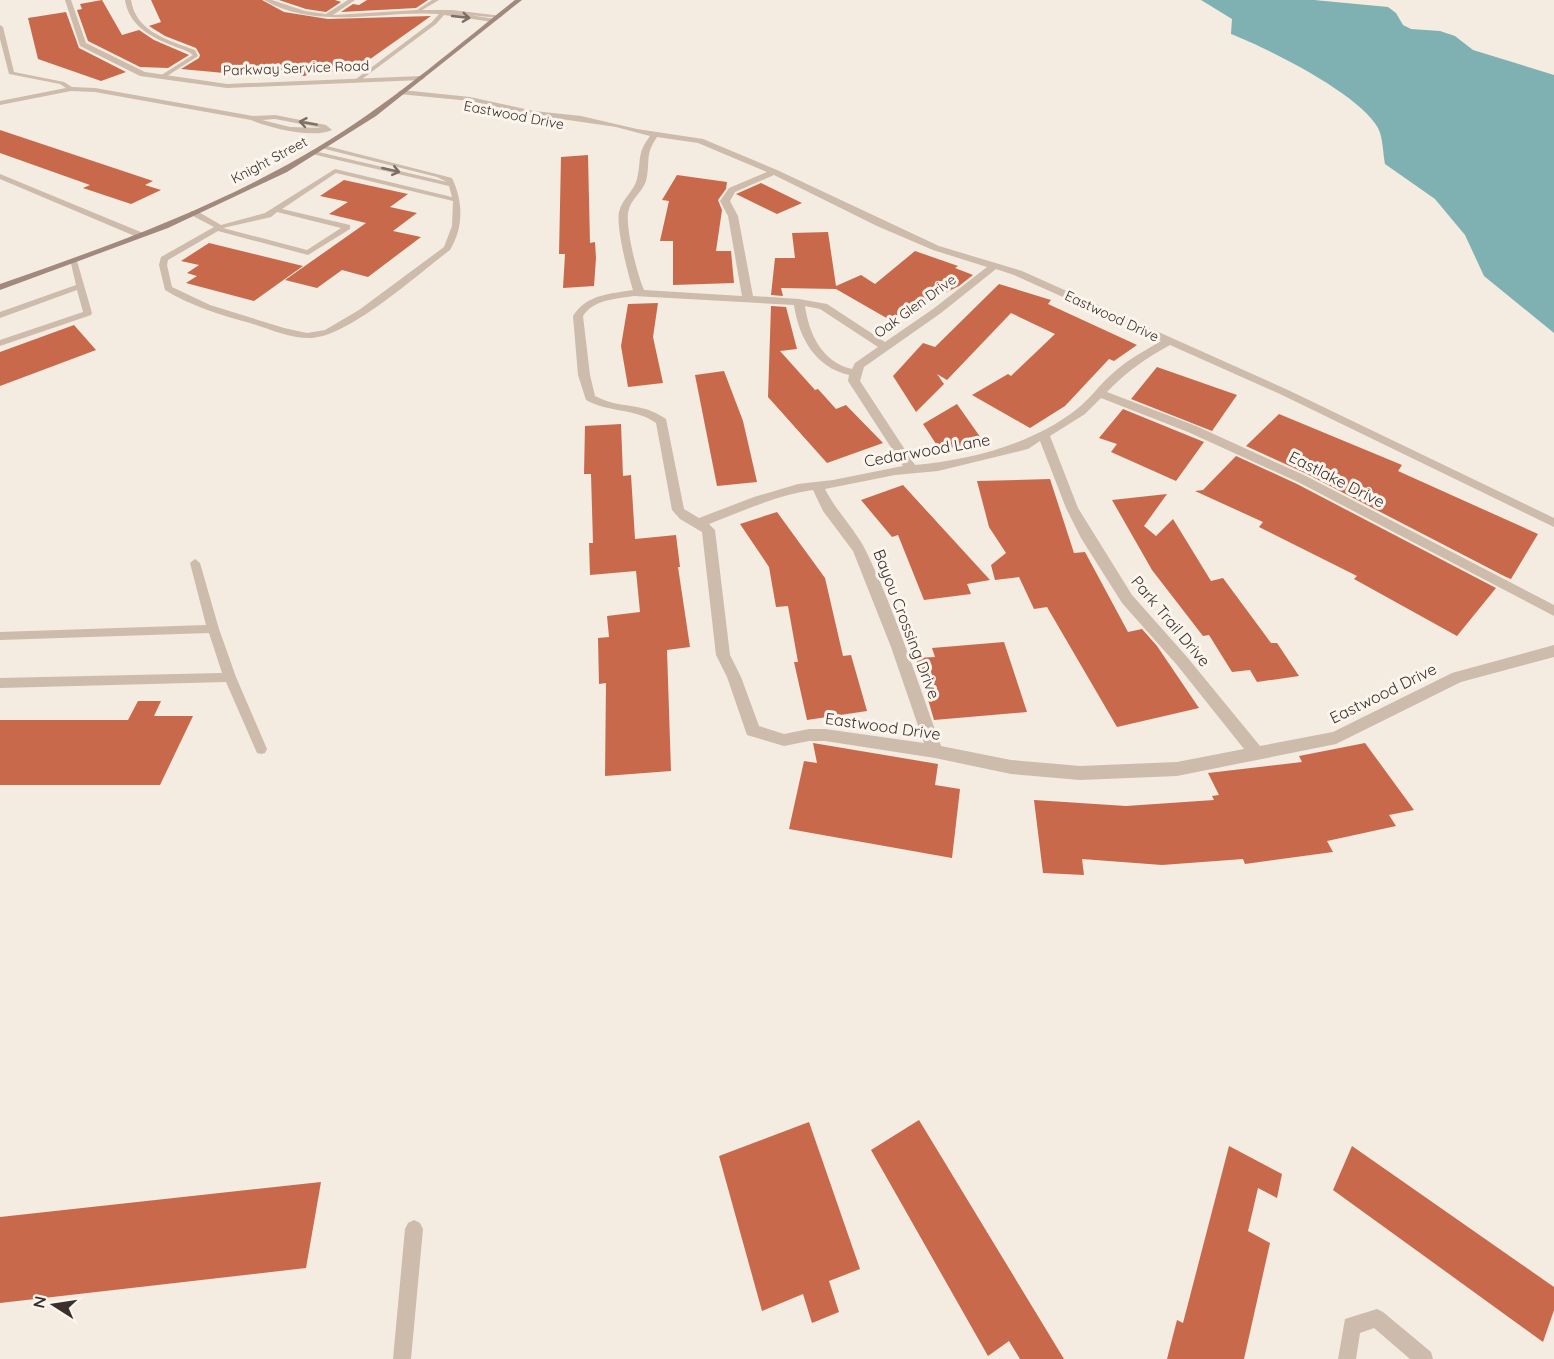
<svg xmlns="http://www.w3.org/2000/svg" width="1554" height="1359" font-family="Quicksand,sans-serif">
  <rect width="100%" height="100%" fill="#f4ebe1"/>
  <path fill="#7fb0b2" d="M1201,0H1314L1388,7L1396,13L1403,25L1411,29L1440,31L1455,36L1473,50L1554,75V333L1484,276L1465,235L1435,199L1385,164C1383,154 1383,137 1378,128C1360,94 1267,48 1231,34L1232,19Z"/>
  <g fill="#c8694b">
    <polygon points="102,0 122,35 139,30 154,40 189,55 168,68 140,67 88,41 77,10 82,9 80,4"/>
    <polygon points="151,0 262,0 284,12 328,19 431,16 349,74 314,70 305,76 255,69 246,75 181,69 199,58 200,55 196,48 165,36 149,26 161,22"/>
    <polygon points="279,0 335,0 341,2 326,12 306,9"/>
    <polygon points="367,0 428,0 416,8 341,12 353,4 359,5"/>
    <polygon points="66,12 79,48 126,72 101,81 38,59 28,18"/>
    <polygon points="0,130 153,181 145,185 161,190 131,204 83,188 90,185 0,153"/>
    <polygon points="588,155 590,243 595,242 596,258 594,286 563,288 565,254 559,254 561,157"/>
    <polygon points="677,175 727,182 726,189 718,200 722,210 716,251 731,251 734,283 673,285 673,241 660,241 669,201 662,200"/>
    <polygon points="344,180 408,194 390,207 417,213 393,231 421,237 368,277 342,270 317,288 285,280 366,223 329,214 348,202 320,196"/>
    <polygon points="761,183 802,203 777,214 736,194"/>
    <polygon points="828,232 836,286 861,275 875,284 915,251 958,266 955,268 973,275 959,286 890,320 836,289 781,288 783,296 771,295 775,258 795,258 792,233"/>
    <polygon points="209,243 303,266 254,301 186,283 197,276 187,273 199,265 181,261"/>
    <polygon points="999,284 1051,300 1048,304 1137,345 1114,361 1109,359 1065,406 1030,428 972,395 1008,374 1011,376 1055,334 1011,313 947,380 937,374 944,384 916,412 893,376 923,343 935,347"/>
    <polygon points="658,303 653,337 663,383 628,387 621,346 628,304"/>
    <polygon points="771,306 786,307 797,349 780,351 815,390 818,389 836,409 846,405 883,443 827,463 768,397"/>
    <polygon points="74,325 96,350 0,386 0,352"/>
    <polygon points="1157,367 1237,395 1212,431 1131,399"/>
    <polygon points="724,371 743,421 757,482 717,486 695,375"/>
    <polygon points="957,404 983,441 940,450 923,424"/>
    <polygon points="1123,409 1204,442 1176,481 1111,452 1117,444 1099,438"/>
    <polygon points="1279,414 1402,465 1398,471 1538,534 1511,579 1506,577 1307,474 1246,446"/>
    <polygon points="621,424 623,476 631,475 635,539 676,535 680,567 678,567 690,647 667,650 671,771 605,776 606,683 599,684 598,638 609,637 607,616 640,612 636,571 590,575 589,543 593,543 591,474 584,474 585,426"/>
    <polygon points="1236,456 1297,484 1496,588 1457,636 1354,579 1357,576 1259,527 1263,522 1195,491 1203,490"/>
    <polygon points="1050,479 1074,553 1085,552 1128,632 1142,629 1157,646 1199,708 1117,727 1047,607 1034,609 1019,577 995,580 991,565 1006,553 989,527 977,481"/>
    <polygon points="903,485 990,580 967,584 971,594 924,600 898,535 892,537 861,500"/>
    <polygon points="1167,494 1144,526 1156,536 1173,519 1211,581 1223,578 1271,643 1277,643 1299,676 1257,682 1250,670 1232,672 1209,635 1203,636 1152,570 1112,500"/>
    <polygon points="777,512 825,578 843,656 851,655 867,711 807,720 794,662 798,662 788,606 776,607 769,567 740,524"/>
    <polygon points="1004,642 1027,712 934,720 916,658 935,657 932,648"/>
    <polygon points="138,701 161,701 154,716 193,716 160,785 0,785 0,720 128,720"/>
    <polygon points="813,743 938,764 935,785 960,789 952,858 789,829 804,761 817,763"/>
    <polygon points="1365,743 1414,810 1389,815 1396,826 1327,841 1333,852 1245,864 1243,859 1162,865 1082,859 1084,875 1043,873 1034,800 1126,806 1214,800 1212,796 1219,795 1208,773 1302,762 1299,756"/>
    <polygon points="919,1120 1064,1359 1020,1359 1009,1341 988,1356 871,1150"/>
    <polygon points="809,1122 860,1269 829,1281 839,1312 812,1323 803,1294 762,1311 719,1156"/>
    <polygon points="1229,1146 1282,1174 1277,1198 1258,1188 1248,1231 1270,1243 1244,1359 1167,1359 1177,1320 1183,1323"/>
    <polygon points="1352,1146 1554,1287 1554,1310 1543,1342 1333,1190"/>
    <polygon points="321,1182 306,1268 0,1303 0,1217"/>
  </g>
  <g fill="none" stroke-linecap="round" stroke-linejoin="round">
    <g fill="#cdbbac" fill-rule="evenodd">
      <path d="M125,0H131C136,32 168,40 195,50L198,56L164,78H160V76L193,55C187,50 178,48 171,45C149,36 129,25 125,0Z"/>
      <path d="M264,0H272L305,11L326,14L348,0H355L333,15L417,10L432,0H439L422,10H452L502,16L499,18L470,15L495,19L493,22L444,15L436,24L358,82L356,79L432,22L439,14C381,10 318,31 264,0Z"/>
      <path d="M0,25L3,27L14,72L64,82L72,87L95,88L253,116L275,115L326,125L332,130C313,139 270,128 251,120L95,92L71,91L0,105V101L66,88L60,84L9,74L0,39ZM275,119L322,128H323L290,127L262,120Z"/>
      <path d="M323,145L452,178C463,201 464,227 450,250C418,274 351,335 312,338C291,339 270,329 250,323C220,315 191,306 165,290L159,265L161,257L214,227L191,215V211H197L221,225L265,213L335,169L452,197L449,186L312,154L311,153L314,151L447,182L437,177L321,148L320,147ZM336,173L453,201L452,226L444,247L359,310L325,330L307,333L284,328L210,305L172,287L167,265L168,260L218,231L308,255L350,229V225L282,209ZM277,212L341,228L307,250L223,228L271,217Z"/>
      <polygon points="0,174 143,233 144,235 137,237 0,179"/>
      <polygon points="70,259 77,261 92,313 91,315 0,346 0,340 83,312 77,290 0,318 0,312 76,285"/>
      <polygon points="195,559 200,563 219,629 236,677 267,749 265,753 261,754 257,753 226,682 0,688 0,678 222,673 209,633 0,640 0,632 206,625 190,563"/>
      <polygon points="414,1220 420,1223 423,1229 411,1359 393,1359 405,1229 408,1223"/>
      <polygon points="1377,1309 1383,1312 1431,1352 1433,1359 1410,1359 1374,1328 1360,1333 1356,1359 1338,1359 1345,1319"/>
    </g>
    <g fill="#cdbbac" fill-rule="evenodd">
      <polygon points="65,0 71,0 86,43 145,72 227,84 421,76 425,78 421,80 227,88 140,76 80,46"/>
      <path d="M402,90L470,97L534,111L581,116L637,129L703,139L777,170L939,246L1022,271L1288,390L1554,518V527L1280,394L1170,345C1146,358 1126,372 1107,392L1196,426L1306,476L1554,605V616L1298,482L1188,432L1101,398L1085,414L1050,436L1078,508L1132,595L1187,657L1260,746L1333,732L1452,673L1554,645V657L1461,682L1336,744L1177,776L1080,780L1011,774L935,758L825,741H809L784,746L747,735L727,677L716,655L702,532L680,519L672,510L656,423C636,408 609,413 586,400L578,375L573,316C587,294 610,294 633,290C628,274 616,228 619,212C622,199 634,191 637,179C642,159 636,155 650,136L616,127L534,115L470,101L399,94L398,92ZM657,137L698,143L767,172L729,188L720,201L728,216L742,296L644,290C637,274 626,230 628,213C630,199 642,193 646,181C651,161 644,156 657,137ZM774,175L877,226L933,250L987,267L933,309L885,342L827,304L799,299L753,296L738,216L730,201L735,192ZM996,269L1014,275L1161,341C1144,351 1127,360 1112,374C1099,385 1090,399 1077,409C1033,444 970,460 915,465L860,381L864,367L941,313ZM634,296L794,305C799,338 815,367 849,375L848,381L903,466L833,480L798,484L754,497L699,518L684,509L666,419C641,401 621,410 595,396L590,375L583,316C594,299 616,299 634,296ZM805,306L820,309L878,347L855,363L852,369C822,362 809,334 805,306ZM1040,441L1066,508L1081,538L1122,603L1177,665L1244,749L1177,762L1080,766L1011,760L941,746C917,681 896,613 866,551C855,529 836,511 825,489L895,475L938,471L1028,449ZM813,490L823,511L853,551L891,647L924,743L825,729H809L784,734L759,726L741,677L730,655L715,530L709,524C743,511 777,495 813,490Z"/>
    </g>
    <path fill="#a18a7d" fill-rule="evenodd" d="M515,0H522L376,116L287,172L168,228L0,290V284C109,246 218,207 318,147C388,105 451,51 515,0Z"/>
  </g>
  <defs><path id="oneway-shaft" d="M-6 0H5M1.5-3L5.5 0L1.5 3" fill="none" stroke-width="1.6" stroke-linecap="round" stroke-linejoin="round" transform="scale(1.5)"/></defs>
  <g stroke="#7d6f65">
    <use href="#oneway-shaft" transform="translate(461 17) rotate(6)"/>
    <use href="#oneway-shaft" transform="translate(308 123) rotate(-170)"/>
    <use href="#oneway-shaft" transform="translate(391 170) rotate(13)"/>
  </g>
  <g text-anchor="middle" dominant-baseline="central" stroke-width="6" stroke-linejoin="round" paint-order="stroke">
    <g font-size="14" fill="#3b302b" stroke="#fbf5ee">
      <text transform="translate(296 68) rotate(-2)">Parkway Service Road</text>
      <text transform="translate(514 115) rotate(11)">Eastwood Drive</text>
      <text transform="translate(269 160) rotate(-28)">Knight Street</text>
      <text transform="translate(915 306) rotate(-36)">Oak Glen Drive</text>
      <text transform="translate(1112 316) rotate(25)">Eastwood Drive</text>
    </g>
    <g font-size="16" fill="#3b302b" stroke="#fbf5ee">
      <text transform="translate(927 450) rotate(-10)">Cedarwood Lane</text>
      <text transform="translate(1337 479) rotate(27)">Eastlake Drive</text>
      <text transform="translate(1171 621) rotate(50)">Park Trail Drive</text>
      <text transform="translate(907 624) rotate(69)">Bayou Crossing Drive</text>
      <text transform="translate(1383 693) rotate(-26)">Eastwood Drive</text>
      <text transform="translate(883 726) rotate(8)">Eastwood Drive</text>
    </g>
  </g>
  <g transform="translate(54 1305) rotate(282)" stroke="#fbf5ee" stroke-width="4.5" paint-order="stroke">
  <path d="M0-4.5L10 22L0 15L-10 22Z" fill="#3b302b"/>
  <text y="-9" font-size="16" font-weight="bold" text-anchor="middle" fill="#3b302b">N</text>
  </g>
</svg>
